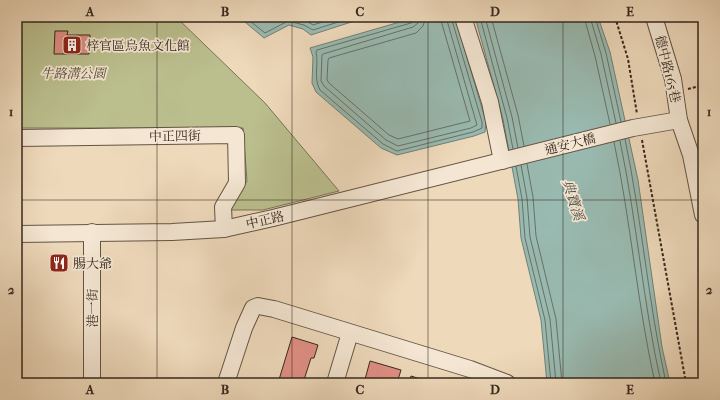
<svg xmlns="http://www.w3.org/2000/svg" width="720" height="400" font-family="'IM FELL French Canon','Noto Serif TC',serif">
  <rect width="100%" height="100%" fill="#eed9bb"/>
  <filter id="stains"><feTurbulence type="fractalNoise" baseFrequency=".005" numOctaves="4"/><feColorMatrix values="0 0 0 0 .2 0 0 0 0 .09 0 0 0 0 .02 0 0 0 .5 -.17"/></filter>
  <radialGradient id="worn" r=".72"><stop offset=".6" stop-color="#630" stop-opacity="0"/><stop offset="1" stop-color="#630" stop-opacity=".3"/></radialGradient>
  <polygon fill="#bbbf8e" stroke="#787456" points="17,17 176,17 265,103 339,191 263,210 230,210 247,181 243,128 17,128"/>
  <g fill="#99bab1" stroke="#718076">
    <polygon points="239,17 367,17 311,35 303,29 289,25 264,38"/>
    <polygon points="417,17 455,17 486,122 485,132 474,136 397,155 381,148 316,92 312,83 313,57 310,48"/>
    <polygon points="475,17 598,17 610,52 638,180 662,347 670,383 547,383 541,320 521,238 518,199 503,119"/>
  </g>
  <g fill="none" stroke-linecap="round" stroke-linejoin="round">
    <g stroke="#677167" stroke-width="1">
      <polyline points="245,17 265,33 288,21 304,25 313,30 354,17"/>
      <polyline points="294,17 305,20 313,25 338,17"/>
      <path d="M414,17V21L411,23L317,50L316,52C319,65 313,77 320,90L383,144L397,151L473,132L482,128V122L451,17"/>
      <polyline points="420,17 418,23 413,27 323,54 322,55 321,81 324,86 386,140 398,146 471,128 477,125 446,17"/>
      <polyline points="426,17 423,26 416,33 329,58 328,60 327,80 329,83 389,135 398,139 470,121 440,17"/>
      <polyline points="480,17 507,118 513,149"/>
      <polyline points="485,17 512,117 518,148"/>
      <polyline points="491,17 518,115 524,146"/>
      <polyline points="584,17 595,56 610,124"/>
      <polyline points="590,17 601,54 616,123"/>
      <polyline points="595,17 606,53 621,122"/>
      <path d="M625,139C642,220 648,302 666,383"/>
      <path d="M620,141C637,221 643,303 661,383"/>
      <path d="M614,142C631,222 637,303 655,383"/>
      <polyline points="527,164 533,197 536,236 556,319 562,383"/>
      <polyline points="521,165 527,198 530,237 550,319 556,383"/>
      <polyline points="516,166 522,199 525,238 545,320 551,383"/>
    </g>
  </g>
  <g fill="#e08f84" stroke="#35281d">
    <polygon points="55,31 68,31 67,35 90,35 89,54 54,54"/>
    <polygon points="292,337 318,345 314,358 311,358 303,383 278,383"/>
    <polygon points="370,361 401,370 397,383 364,383"/>
    <polygon points="411,376 433,383 409,383"/>
  </g>
  <g fill="none" stroke-linecap="round" stroke-linejoin="round">
    <defs>
      <g id="minor">
        <polyline points="463,17 490,102 502,161"/>
        <polyline points="654,17 673,79 679,120 691,155 703,215"/>
        <polyline points="17,138 236,135 237,183 223,207 224,229"/>
        <polyline points="17,234 172,232 224,229 273,218 633,128 679,120"/>
        <polyline points="92,383 92,232"/>
        <polyline points="226,383 244,328 253,308 258,306 274,309 470,369 507,383"/>
        <polyline points="335,383 350,333"/>
      </g>
    </defs>
    <use href="#minor" stroke="#635444" stroke-width="18"/>
    <g stroke="#35281d" stroke-width="2" stroke-dasharray="3 2" stroke-linecap="butt">
      <polyline points="615,17 628,59 637,114"/>
      <polyline points="688,89 703,85"/>
      <polyline points="642,140 686,383"/>
    </g>
    <use href="#minor" stroke="#f4e6d3" stroke-width="16"/>
  </g>
  <path fill="none" stroke="#35281d" stroke-width="1" stroke-opacity="0.55" d="M157,17V383M292,17V383M428,17V383M563,17V383M17,200H703"/>
  <defs>
    <symbol id="building-square" viewBox="-11 -11 22 22"><rect x="-9" y="-9" width="18" height="18" rx="4" fill="#8f2418" stroke="#f4e6d3"/><path d="M-4-6H4V6H1V3H-1V6H-4ZM-2.5-4.3h1.7v1.8h-1.7ZM.8-4.3h1.7v1.8H.8ZM-2.5-1h1.7V.8h-1.7ZM.8-1h1.7V.8H.8Z" fill="#fff"/></symbol>
    <symbol id="restaurant-square" viewBox="-11 -11 22 22"><rect x="-9" y="-9" width="18" height="18" rx="4" fill="#8f2418" stroke="#f4e6d3"/><path d="M-5-6h1v4h1v-4h1v4h1v-4h1v5L-1.5 .5V6h-2V.5L-5-1ZM5-6V6H3V1.5H1.5Q1.5-4 5-6Z" fill="#fff"/></symbol>
  </defs>
  <g fill-rule="evenodd">
    <use href="#building-square" x="61" y="34" width="22" height="22"/>
    <use href="#restaurant-square" x="48" y="252" width="22" height="22"/>
  </g>
  <g text-anchor="middle" dominant-baseline="central" stroke-width="3.5" stroke-linejoin="round" paint-order="stroke">
    <g font-size="13" fill="#35281d" stroke="#f4e6d3" text-anchor="start">
      <text x="86" y="45">梓官區烏魚文化館</text>
      <text x="73" y="263">腸大爺</text>
    </g>
    <g font-size="13" fill="#35281d" stroke="#f4e6d3">
      <text transform="translate(668 69) rotate(76)">德中路165巷</text>
      <text transform="translate(175 136) rotate(-1)">中正四街</text>
      <text transform="translate(570 144) rotate(-14)">通安大橋</text>
      <text transform="translate(265 220) rotate(-13)">中正路</text>
      <text transform="translate(92 308) rotate(-90)">港一街</text>
    </g>
    <g font-size="13" font-style="italic" fill="#564e39" stroke="#f4e6d3">
      <text x="73" y="73">牛路溝公園</text>
    </g>
    <g font-size="14" font-style="italic" fill="#4e4c42" stroke="#f4e6d3">
      <text transform="translate(573 200) rotate(73)">典寶溪</text>
    </g>
  </g>
  <rect width="720" height="400" fill="none" stroke="#eed9bb" stroke-width="44"/>
  <rect x="22" y="22" width="676" height="356" fill="none" stroke="#35281d" stroke-width="1.5"/>
  <g font-size="13" text-anchor="middle" font-weight="bold" fill="#35281d">
    <text x="90" y="16">A</text>
    <text x="225" y="16">B</text>
    <text x="360" y="16">C</text>
    <text x="495" y="16">D</text>
    <text x="630" y="16">E</text>
    <text x="11" y="116">1</text>
    <text x="709" y="116">1</text>
    <text x="11" y="294">2</text>
    <text x="709" y="294">2</text>
    <text x="90" y="394">A</text>
    <text x="225" y="394">B</text>
    <text x="360" y="394">C</text>
    <text x="495" y="394">D</text>
    <text x="630" y="394">E</text>
  </g>
  <rect width="100%" height="100%" filter="url(#stains)"/>
  <rect width="100%" height="100%" fill="url(#worn)"/>
</svg>
